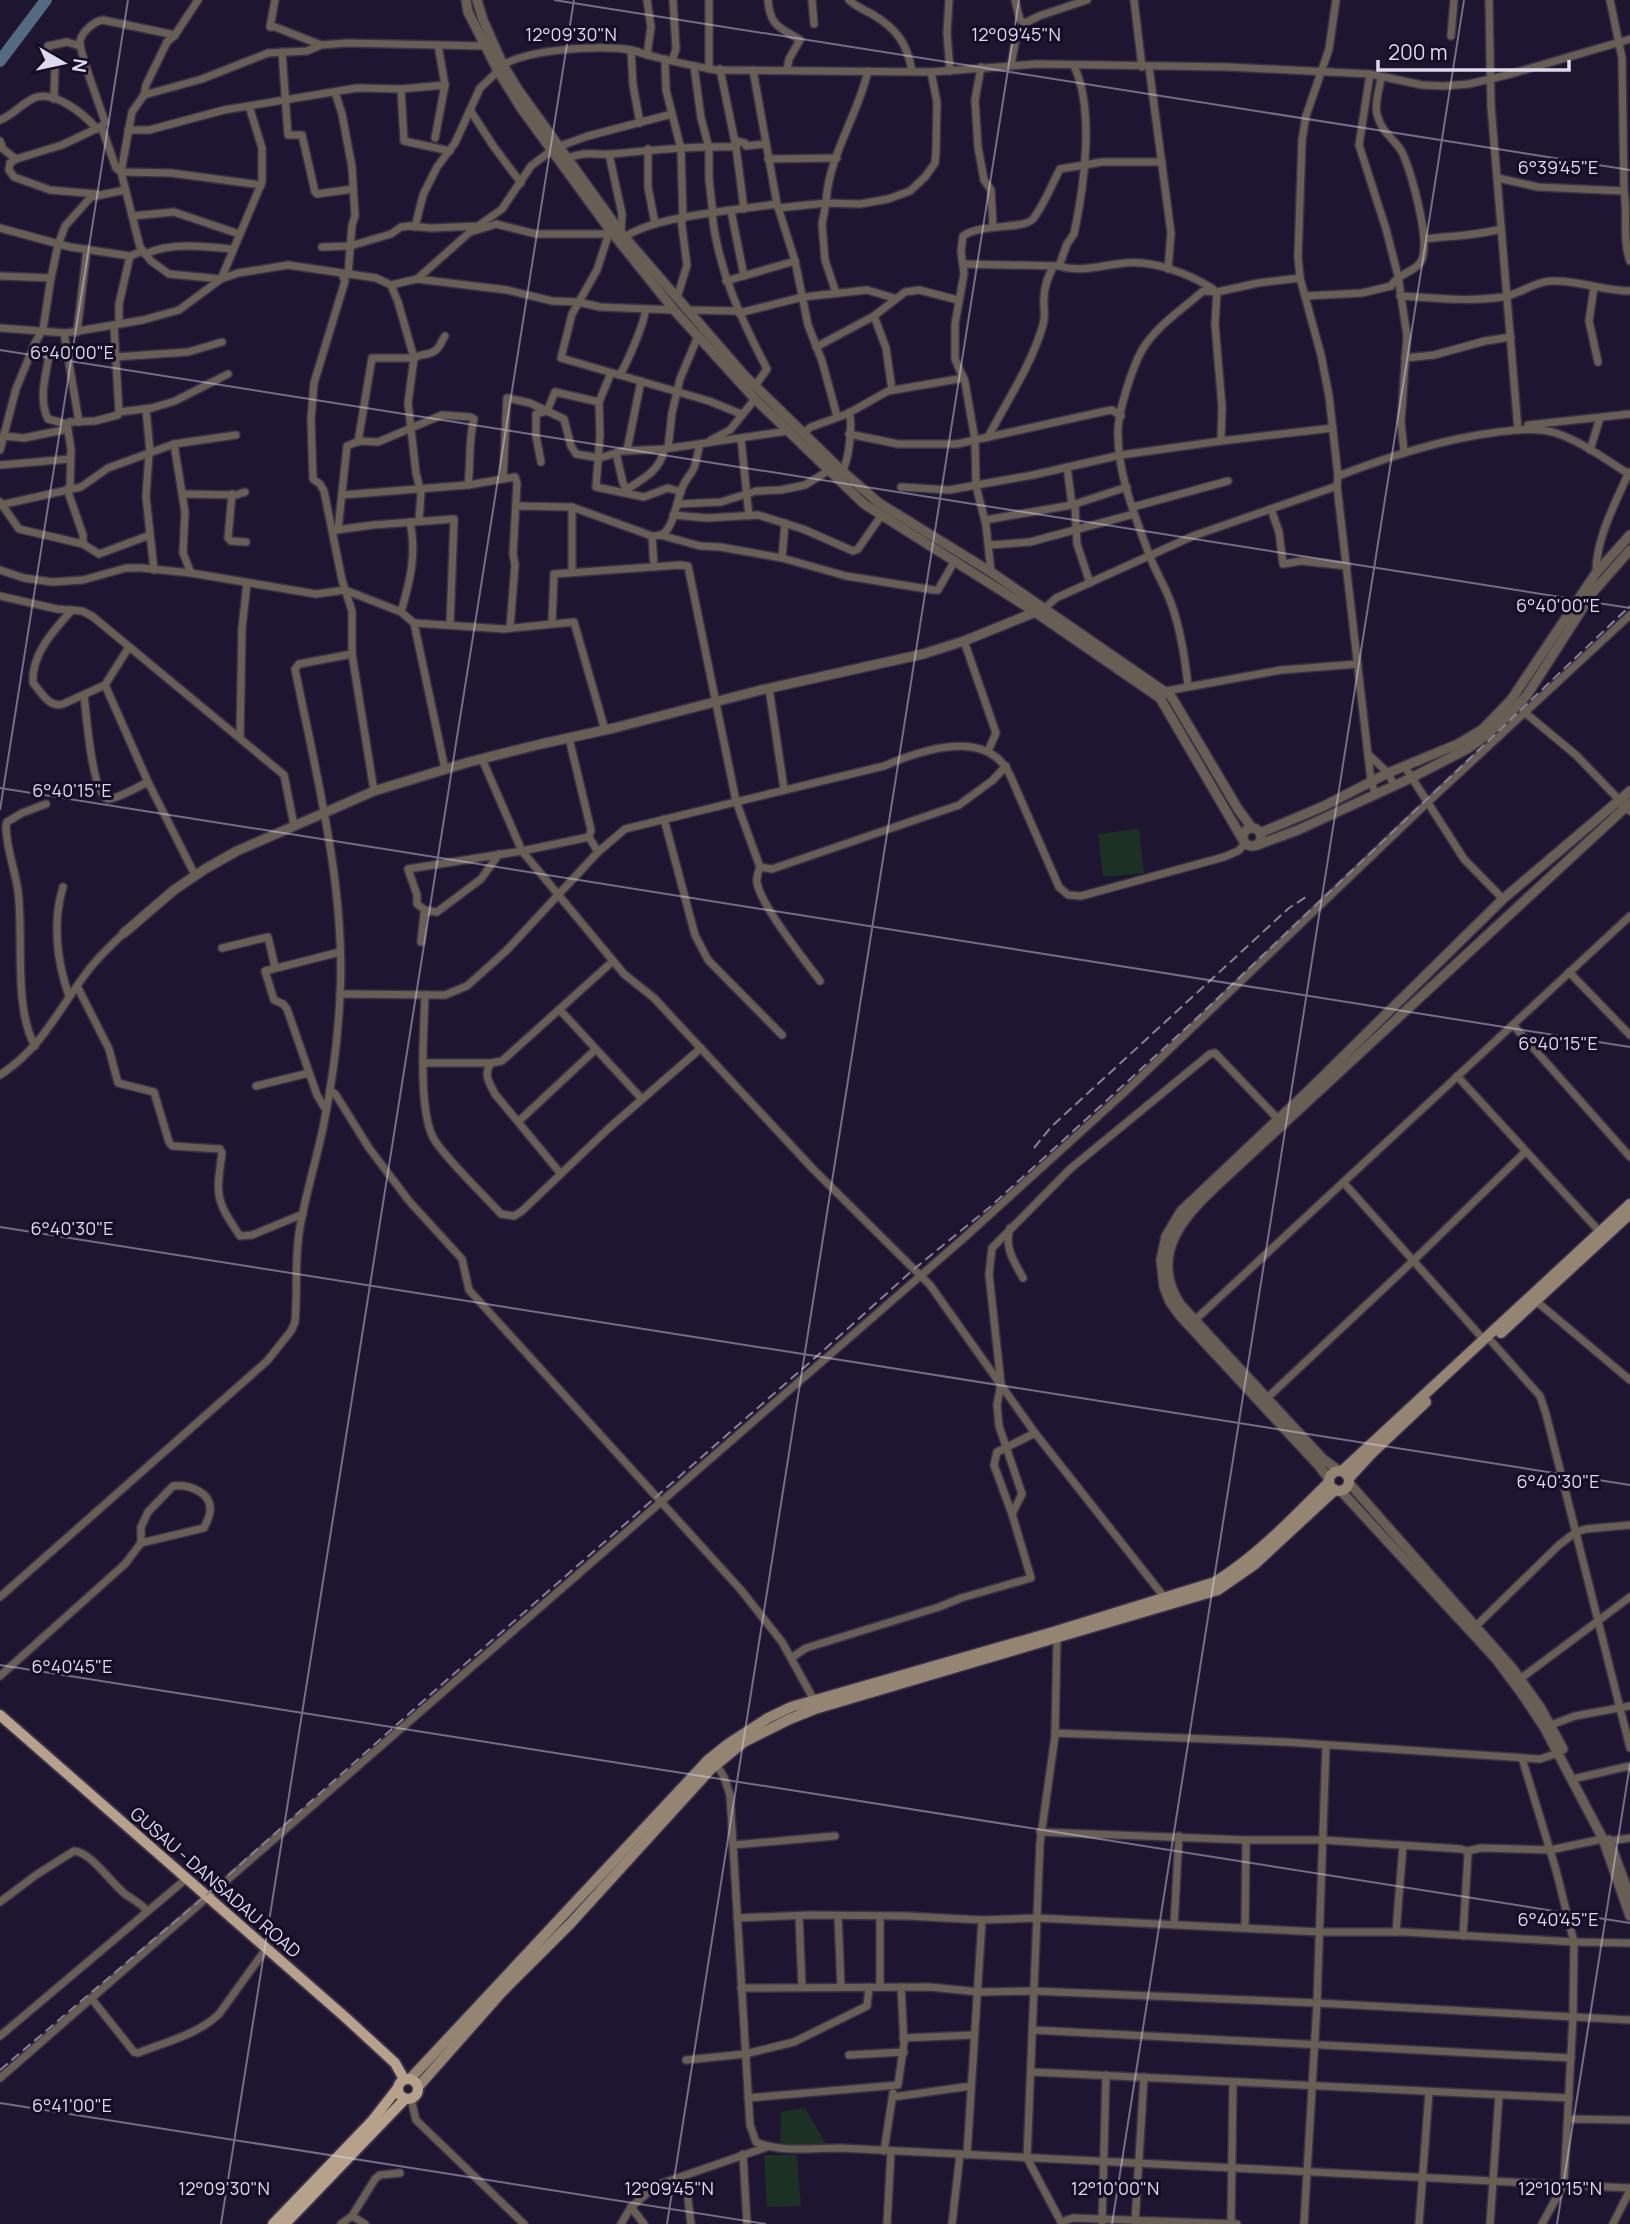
<svg xmlns="http://www.w3.org/2000/svg" width="1630" height="2224" font-family="Manrope,sans-serif">
  <rect width="100%" height="100%" fill="#1e1630"/>
  <g fill="#1c3024">
    <polygon points="1139,829 1144,873 1103,877 1098,834"/>
    <polygon points="805,2108 826,2144 780,2145 781,2112"/>
    <polygon points="764,2155 797,2155 801,2206 767,2207"/>
  </g>
  <g fill="none" stroke-linecap="round" stroke-linejoin="round">
    <polyline stroke="#536a82" stroke-width="12" points="0,61 46,0"/>
    <defs>
      <g id="minor">
        <polyline points="198,0 175,35 167,42 146,85 144,95 132,112 121,172 140,247 151,261 169,274 221,279 238,273 288,265 376,278 391,285 417,279 507,290 552,301 578,302 600,307 674,310"/>
        <polyline points="275,0 270,27 275,27 321,45"/>
        <path d="M768,0C770,27 780,27 800,40L789,59L787,70"/>
        <polyline points="812,0 814,24"/>
        <path d="M849,0C855,6 864,10 872,14C897,29 907,43 912,71"/>
        <polyline points="949,0 947,33 950,71"/>
        <polyline points="1015,0 1020,20 1025,23"/>
        <polyline points="1134,0 1142,67"/>
        <polyline points="1336,0 1329,49 1306,116 1302,140 1298,257 1300,278 1321,355 1329,396 1338,476 1337,486 1371,781 1375,793"/>
        <polyline points="1489,0 1491,106 1518,430"/>
        <path d="M1610,0L1622,58L1624,191C1628,215 1622,239 1630,261"/>
        <path d="M175,35L103,20C94,21 82,32 80,41C78,49 101,109 105,122L102,126L103,131L116,168L121,172L171,173L261,185"/>
        <polyline points="1451,36 1454,0"/>
        <polyline points="631,50 633,85 640,123"/>
        <polyline points="282,52 288,135 302,135 315,192 317,194 353,189"/>
        <polyline points="647,55 651,27 647,0"/>
        <polyline points="665,59 666,90 681,149 683,219"/>
        <polyline points="672,61 676,49 673,0"/>
        <path d="M503,65C529,49 600,45 631,50C638,51 644,55 652,56C673,62 694,66 716,70L931,72L1037,64L1228,67L1370,74L1422,85L1444,86L1469,84L1507,75L1630,39"/>
        <polyline points="1011,65 1016,38 1022,33 1025,23 1039,16 1087,0"/>
        <polyline points="694,66 701,118 709,148 709,179 713,214"/>
        <polyline points="981,67 975,100 978,147 984,180 991,190 993,227"/>
        <polyline points="1149,67 1171,233 1168,269"/>
        <polyline points="709,69 709,0"/>
        <polyline points="720,69 736,147 744,209"/>
        <polyline points="753,70 777,204 795,261 808,325 822,361 837,416"/>
        <polyline points="1370,74 1359,145 1386,229 1398,276 1407,336 1401,422 1404,452"/>
        <polyline points="401,89 404,141 450,151"/>
        <polyline points="335,92 342,114 352,167 355,216 352,225 348,275"/>
        <polyline points="144,95 202,79 268,53 307,51 321,45 347,43 484,46"/>
        <polyline points="54,99 55,64 47,51 48,46 67,42 80,46"/>
        <polyline points="470,110 494,147 521,183"/>
        <path d="M0,120C13,115 21,104 34,98C55,90 84,114 97,129"/>
        <polyline points="128,130 149,130 224,110 357,88 401,89 445,85"/>
        <polyline points="435,138 445,85 438,45"/>
        <polyline points="0,141 3,149 16,159"/>
        <polyline points="560,146 588,136 672,114"/>
        <polyline points="648,149 648,187 655,224"/>
        <polyline points="609,154 622,214 621,233"/>
        <path d="M569,158C583,151 596,155 612,154C653,150 695,146 736,147L738,141L745,143L746,146L765,144"/>
        <polyline points="768,159 837,158"/>
        <polyline points="1498,178 1538,187 1624,191"/>
        <polyline points="97,194 50,190 14,177 9,170 10,163 16,159 62,145 102,126"/>
        <path d="M778,208L826,203C828,157 858,115 868,71"/>
        <polyline points="731,211 744,276"/>
        <path d="M712,213C718,270 741,319 767,369L755,386"/>
        <polyline points="132,216 174,212 239,234"/>
        <polyline points="415,227 423,195 437,167 455,143 480,88 498,71"/>
        <polyline points="0,228 70,247 130,256 143,251"/>
        <polyline points="610,230 597,270 572,314 561,358 709,401 741,414"/>
        <path d="M625,237C654,216 738,210 777,204"/>
        <path d="M1424,239C1450,236 1475,236 1501,229"/>
        <polyline points="322,247 350,246 391,234 401,227 410,226 431,228 478,226 502,209 531,166 552,150"/>
        <path d="M145,254C171,242 203,246 232,249"/>
        <path d="M963,264L1059,266C1081,273 1102,265 1125,263C1153,260 1190,274 1213,289"/>
        <path d="M1059,266L1067,244L1074,234C1084,187 1095,110 1074,66"/>
        <polyline points="342,274 345,281 314,383 311,419 313,479 320,484 324,491 342,580 352,611 352,654 374,791"/>
        <polyline points="0,276 51,278"/>
        <polyline points="417,279 470,232 487,227 496,224 536,234 607,234"/>
        <polyline points="726,281 795,261"/>
        <polyline points="391,285 398,302 414,358 408,403 416,473 421,493 419,521"/>
        <polyline points="1594,287 1589,321 1598,362"/>
        <polyline points="836,293 825,260 822,224 826,203 860,204 888,199 910,191 925,177 935,163 936,151 937,102 931,72"/>
        <path d="M1305,296L1362,293L1391,286C1400,272 1412,273 1420,263C1433,246 1411,173 1403,154C1397,140 1382,135 1377,114C1374,103 1380,88 1381,77"/>
        <path d="M1400,296C1435,298 1469,302 1503,297C1521,294 1536,280 1555,281C1580,281 1605,291 1630,291"/>
        <polyline points="677,298 687,265 681,219"/>
        <polyline points="688,310 737,311"/>
        <polyline points="739,313 803,297 867,290 894,298"/>
        <polyline points="874,316 886,348 892,390"/>
        <polyline points="119,324 119,304 130,256"/>
        <polyline points="114,326 119,412"/>
        <polyline points="0,328 66,333 143,320 179,310 221,279 262,182 262,148 249,106"/>
        <polyline points="77,332 87,249"/>
        <polyline points="64,333 79,422"/>
        <polyline points="816,347 874,316 905,292 919,290 958,300"/>
        <path d="M49,355C46,376 38,399 48,419L67,424"/>
        <polyline points="115,357 188,352 222,342"/>
        <polyline points="1405,358 1434,355 1485,341 1511,337"/>
        <path d="M619,375C626,367 646,319 645,310"/>
        <polyline points="599,402 600,435 596,487 644,497 668,488 681,492"/>
        <polyline points="146,409 150,452"/>
        <polyline points="547,411 555,392 599,402 611,373"/>
        <polyline points="1528,425 1630,414"/>
        <polyline points="803,433 811,427 847,414 888,391 964,378"/>
        <polyline points="849,434 898,444 957,444 1106,411 1112,410 1121,416"/>
        <polyline points="3,436 24,438 68,429"/>
        <path d="M988,437C1008,399 1031,366 1043,325C1046,315 1043,307 1044,298C1044,286 1048,277 1053,267"/>
        <polyline points="741,439 749,516"/>
        <polyline points="711,440 730,430 755,399"/>
        <polyline points="1221,441 1333,428"/>
        <path d="M358,442L372,358H414C421,353 429,356 436,350C440,347 442,340 445,336"/>
        <polyline points="174,444 185,512 183,553 191,573"/>
        <polyline points="668,448 672,413 680,379 698,336"/>
        <polyline points="0,450 16,389 35,343 43,329 51,278 58,245 65,226 91,197 125,190"/>
        <polyline points="627,450 641,381"/>
        <polyline points="1590,450 1600,418"/>
        <polyline points="149,453 146,497 154,570"/>
        <polyline points="616,453 623,483 627,490"/>
        <polyline points="541,462 536,436 536,414 547,411"/>
        <polyline points="0,465 70,459"/>
        <polyline points="1067,467 1072,505 1075,506 1077,544 1090,583"/>
        <path d="M842,471C849,461 853,424 849,412"/>
        <path d="M1338,476C1391,456 1442,439 1498,432C1517,430 1536,427 1556,433C1582,442 1607,460 1630,475"/>
        <polyline points="503,479 507,398 530,403 564,419 571,446 576,454 600,458 622,451 664,449 788,431"/>
        <polyline points="901,487 949,490 1033,475 1121,455 1221,441 1222,407 1215,324 1217,292"/>
        <polyline points="70,488 71,449 67,424 69,422 95,421 118,415 119,412 152,408 175,401 228,374"/>
        <polyline points="67,489 83,535 83,544"/>
        <path d="M624,491C641,480 661,471 664,449"/>
        <polyline points="184,494 236,495 245,492"/>
        <polyline points="232,494 228,538 231,541 246,542"/>
        <polyline points="342,495 468,485 515,477 517,483 513,554 515,565 510,628"/>
        <polyline points="0,502 19,529 83,544 99,554 150,535"/>
        <polyline points="679,504 721,502 756,491 781,490 805,485 828,471"/>
        <polyline points="0,505 81,487 108,468 174,444 236,435"/>
        <path d="M516,506L572,507L652,536C654,536 662,535 663,534C675,526 677,495 684,484C687,477 693,473 695,465C697,458 698,451 700,444"/>
        <polyline points="572,507 572,572"/>
        <polyline points="1133,507 1228,481"/>
        <polyline points="1271,509 1279,532 1283,564 1301,561 1347,566"/>
        <polyline points="673,515 707,518 758,515 803,529 853,551 858,549 881,516"/>
        <polyline points="985,520 1072,505 1127,487"/>
        <polyline points="336,530 373,525 454,519 450,625"/>
        <path d="M338,530L347,446L359,441L378,442L442,415L470,417L474,419C468,441 471,463 468,485"/>
        <polyline points="660,535 700,546 720,547 782,558 846,576 934,590 938,590 954,562"/>
        <polyline points="652,536 654,567"/>
        <polyline points="990,545 1030,542 1134,514"/>
        <polyline points="782,558 785,523"/>
        <polyline points="0,570 24,578 52,582 83,580 126,568 142,568 191,573 316,594 345,590 401,612 414,623 445,769"/>
        <path d="M991,572L986,525L976,486L975,440L965,382L955,359V324L964,274L961,251L963,236C981,223 1023,230 1033,219C1044,205 1052,184 1060,169L1102,162H1162"/>
        <path d="M1596,573C1596,538 1615,504 1629,472"/>
        <polyline points="0,596 57,609 82,611 92,616 284,775 294,825"/>
        <polyline points="1044,609 1056,598 1193,536 1337,486"/>
        <path d="M72,610C54,630 31,654 33,683C42,693 49,708 63,704L105,685L129,647"/>
        <path d="M401,612C410,581 417,554 410,522"/>
        <polyline points="552,622 554,574 680,565 688,566 736,801 760,867 772,869 959,805 993,780 1006,766"/>
        <polyline points="414,623 504,629 574,622 605,730"/>
        <polyline points="964,641 996,733 988,751"/>
        <polyline points="105,685 148,782 195,875"/>
        <path d="M1188,686C1185,658 1181,630 1171,603C1165,586 1155,571 1149,554C1135,516 1117,473 1118,431C1118,412 1132,368 1142,350C1156,326 1183,309 1203,291L1217,292L1258,283L1300,278"/>
        <polyline points="769,688 784,789"/>
        <polyline points="1166,691 1281,670 1358,664"/>
        <path d="M84,695C86,711 92,796 108,799C115,800 140,786 148,782"/>
        <polyline points="1523,711 1576,755 1630,811"/>
        <polyline points="240,738 242,628 247,583"/>
        <polyline points="569,738 591,830 589,837 598,852"/>
        <polyline points="1368,754 1388,773 1394,785"/>
        <polyline points="482,759 522,851 624,974 654,998 813,1169 930,1285 1035,1433 1165,1598"/>
        <polyline points="1405,767 1464,859 1503,899"/>
        <polyline points="664,819 695,935 708,960 782,1035"/>
        <polyline points="499,854 481,879 437,912 425,910 417,904 417,895 408,869 522,851 589,837"/>
        <path d="M760,867C758,873 756,877 757,883C762,907 804,959 820,981"/>
        <path d="M63,887C52,922 57,962 69,996"/>
        <polyline points="421,942 424,914 430,911"/>
        <polyline points="222,948 268,937 275,967"/>
        <polyline points="1569,972 1630,1035"/>
        <path d="M77,986L109,1049L118,1083L154,1092L169,1142L172,1146L220,1149L222,1153C216,1196 215,1199 240,1236L252,1235L303,1214"/>
        <path d="M340,994L445,995L467,986L506,951L598,852L625,829L884,766C921,750 987,727 1010,775L1059,887L1068,895L1081,896L1224,857L1238,851L1245,844"/>
        <path d="M425,995C424,1029 417,1113 435,1141C451,1164 481,1192 501,1214L514,1216L522,1211L609,1128L701,1048"/>
        <polyline points="560,1010 642,1099"/>
        <polyline points="1513,1025 1630,1157"/>
        <path d="M35,1046C13,1007 24,936 18,891C15,869 6,848 6,826L7,822L22,813L46,804"/>
        <polyline points="423,1063 491,1063 502,1061 613,961"/>
        <path d="M491,1063C483,1075 489,1082 495,1094L561,1174"/>
        <path d="M0,1075C42,1048 58,1010 87,972C98,957 111,945 124,933"/>
        <polyline points="1457,1076 1600,1232"/>
        <polyline points="256,1086 309,1073"/>
        <polyline points="330,1090 336,1095 369,1148 409,1201 462,1259 469,1290 741,1590 782,1642 814,1700"/>
        <polyline points="326,1110 317,1095 287,1009 283,1004 274,1000 265,971 340,952"/>
        <polyline points="519,1121 595,1050"/>
        <polyline points="1344,1183 1484,1340"/>
        <path d="M1010,1228C1004,1248 1014,1261 1023,1278"/>
        <polyline points="1536,1301 1630,1380"/>
        <polyline points="1195,1320 1630,916"/>
        <polyline points="1492,1342 1540,1396 1546,1414 1630,1748"/>
        <polyline points="1267,1398 1413,1261 1525,1152"/>
        <path d="M173,1486C188,1484 212,1492 210,1511C210,1516 206,1523 204,1528L141,1543V1527L148,1512Z"/>
        <polyline points="1012,1514 1022,1494 999,1426 997,1405 1001,1384 989,1274 992,1248 1070,1169 1210,1054 1215,1053 1278,1119"/>
        <path d="M0,1597L267,1361L291,1331L295,1322C298,1290 294,1259 300,1227C306,1193 316,1161 323,1128C332,1084 338,1040 340,996C346,890 316,773 295,669L299,664L352,654"/>
        <polyline points="1476,1626 1559,1545 1576,1532 1586,1529 1630,1525"/>
        <polyline points="1057,1639 1055,1736 1040,1843 1027,2158 1062,2224"/>
        <polyline points="791,1658 806,1648 939,1607 961,1598 1031,1578 1012,1514 994,1465 997,1452 1035,1433"/>
        <polyline points="0,1676 125,1564 141,1543"/>
        <polyline points="1520,1679 1630,1597"/>
        <polyline points="1551,1725 1575,1716 1630,1706"/>
        <polyline points="1055,1733 1285,1742 1540,1759 1558,1753"/>
        <polyline points="1522,1758 1556,1870 1574,1942 1573,2016 1564,2184 1542,2224"/>
        <path d="M716,1764L724,1777L730,1795L750,2125L756,2142C781,2153 813,2148 840,2148L1630,2188"/>
        <polyline points="1577,1778 1630,1766"/>
        <polyline points="1040,1832 1246,1840 1323,1840 1461,1849 1467,1851 1468,1854 1463,1936"/>
        <polyline points="1610,1841 1630,1838"/>
        <polyline points="733,1845 835,1836"/>
        <polyline points="1467,1851 1481,1848 1550,1850 1603,1839"/>
        <path d="M0,1902L36,1875L74,1851C91,1852 111,1883 125,1894C133,1900 141,1903 147,1911"/>
        <polyline points="799,1916 802,1987"/>
        <polyline points="838,1916 841,1987"/>
        <polyline points="880,1916 880,1987"/>
        <polyline points="737,1918 809,1915 907,1916 982,1920 1037,1918 1320,1932 1404,1932 1574,1942 1630,1943"/>
        <polyline points="1174,1925 1179,1836"/>
        <polyline points="1245,1928 1246,1840"/>
        <polyline points="1396,1932 1403,1846"/>
        <polyline points="741,1988 930,1987 979,1992 1033,1991 1317,2003 1630,2020"/>
        <path d="M91,1998L134,2052L138,2053C165,2042 197,2035 219,2014L266,1949"/>
        <polyline points="1033,2030 1571,2058"/>
        <polyline points="0,2036 186,1879"/>
        <polyline points="903,2038 974,2035"/>
        <polyline points="849,2055 904,2052"/>
        <polyline points="686,2060 745,2054 794,2042 867,2006 869,1987"/>
        <polyline points="1032,2072 1569,2098"/>
        <polyline points="0,2078 965,1237 1126,1091 1427,803 1630,615"/>
        <polyline points="893,2097 971,2086"/>
        <polyline points="748,2098 898,2085 904,2043 901,1987"/>
        <polyline points="411,2099 416,2120 524,2224"/>
        <polyline points="1568,2119 1630,2120"/>
        <polyline points="884,2151 893,2093"/>
        <polyline points="743,2154 747,2224"/>
        <polyline points="967,2155 982,1920"/>
        <polyline points="688,2199 691,2224"/>
        <polyline points="631,2207 644,2224"/>
        <polyline points="352,2216 375,2179 380,2175 400,2173"/>
        <polyline points="1061,2222 1073,2218 1237,2224"/>
        <polyline points="1135,2223 1144,2077"/>
        <polyline points="341,2224 352,2216 365,2224"/>
        <polyline points="621,2224 631,2207 657,2185 767,2147"/>
        <polyline points="887,2224 891,2151"/>
        <polyline points="952,2224 960,2154"/>
        <polyline points="1102,2224 1106,2075"/>
        <polyline points="1231,2224 1233,2082"/>
        <polyline points="1304,2224 1317,2003 1326,1745"/>
        <polyline points="1419,2224 1429,2092"/>
        <polyline points="1490,2224 1499,2095"/>
        <polyline points="1613,2224 1630,2190"/>
      </g>
      <g id="tertiary">
        <polyline points="466,0 468,12 498,71 521,108 610,230 674,310 755,399 864,504 1035,612 1160,698 1243,840"/>
        <polyline points="477,0 483,20 503,65 519,91 621,233 744,375 842,471 879,503 991,572 1171,696 1238,809 1252,828"/>
        <circle cx="1252" cy="837" r="9"/>
        <polyline points="1260,833 1324,806 1388,773 1458,744 1483,729 1511,700 1596,573 1630,535"/>
        <polyline points="1257,845 1298,830 1411,778 1467,749 1484,737 1509,715 1527,695 1593,592 1630,550"/>
        <polyline points="124,933 174,890 205,869 237,851 374,791 469,762 541,744 614,728 761,690 923,654 964,641 1038,611"/>
        <path d="M1338,1470L1323,1459L1180,1304C1142,1245 1200,1202 1239,1165L1630,803"/>
        <polyline points="1329,1479 1319,1466 1181,1317 1170,1302 1164,1287 1161,1260 1166,1236 1181,1211 1308,1091 1503,899 1630,791"/>
        <polyline points="1349,1483 1513,1669 1540,1707 1563,1749"/>
        <polyline points="1341,1491 1496,1659 1522,1694 1544,1727 1603,1839 1630,1916"/>
        <polyline points="1609,1840 1630,1897"/>
      </g>
      <g id="secondary">
        <polyline points="1501,1333 1630,1214"/>
        <circle cx="1339" cy="1481" r="10"/>
        <polyline points="1342,1471 1630,1204"/>
        <polyline points="1349,1478 1372,1453 1426,1402"/>
        <path d="M410,2079L708,1760L728,1744L768,1718L791,1707L1053,1632L1215,1582C1258,1555 1293,1518 1329,1482"/>
        <polyline points="418,2087 502,1992 571,1923 710,1770 744,1742 790,1719 815,1709 1218,1590 1254,1565 1335,1490"/>
      </g>
      <g id="primary">
        <polyline points="0,1715 345,2017 395,2063 404,2079"/>
        <circle cx="408" cy="2089" r="10"/>
        <polyline points="273,2224 372,2121 397,2089"/>
        <polyline points="285,2224 405,2099"/>
      </g>
    </defs>
    <use href="#minor" stroke="#39314a" stroke-width="10"/>
    <use href="#tertiary" stroke="#39314a" stroke-width="12"/>
    <use href="#secondary" stroke="#39314a" stroke-width="13"/>
    <use href="#primary" stroke="#39314a" stroke-width="14"/>
    <use href="#minor" stroke="#685e53" stroke-width="7"/>
    <use href="#tertiary" stroke="#685e53" stroke-width="9"/>
    <use href="#secondary" stroke="#948472" stroke-width="10"/>
    <use href="#primary" stroke="#b6a18a" stroke-width="10"/>
    <g stroke="#878297" stroke-width="2" stroke-dasharray="10 5" stroke-linecap="butt">
      <polyline points="1034,1148 1051,1127 1289,908 1309,895"/>
      <polyline points="0,2070 205,1896 440,1686 825,1349 914,1269 990,1207 1197,1018 1630,606"/>
    </g>
  </g>
  <path fill="none" stroke="#dddaeb" stroke-width="2" stroke-opacity="0.45" d="M554,0L1630,170M0,350L1630,608M0,788L1630,1047M0,810L128,0M0,1227L1630,1485M0,1665L1630,1923M0,2103L766,2224M221,2224L574,0M667,2224L1019,0M1112,2224L1464,0M1557,2224L1630,1764"/>
  <g text-anchor="middle" dominant-baseline="central" stroke-width="6" stroke-linejoin="round" paint-order="stroke">
    <g font-size="18" fill="#dddaeb" stroke="#150d26">
      <text transform="translate(216 1882) rotate(41)">GUSAU - DANSADAU ROAD</text>
    </g>
  </g>
  <g font-size="18" text-anchor="middle" fill="#dddaeb" stroke="#150d26" stroke-width="6" stroke-linejoin="round" paint-order="stroke">
    <text x="571" y="41">12°09'30"N</text>
    <text x="1016" y="41">12°09'45"N</text>
    <text x="1558" y="174">6°39'45"E</text>
    <text x="72" y="359">6°40'00"E</text>
    <text x="1558" y="612">6°40'00"E</text>
    <text x="72" y="797">6°40'15"E</text>
    <text x="1558" y="1050">6°40'15"E</text>
    <text x="72" y="1235">6°40'30"E</text>
    <text x="1558" y="1488">6°40'30"E</text>
    <text x="72" y="1673">6°40'45"E</text>
    <text x="1558" y="1926">6°40'45"E</text>
    <text x="72" y="2112">6°41'00"E</text>
    <text x="224" y="2195">12°09'30"N</text>
    <text x="669" y="2195">12°09'45"N</text>
    <text x="1115" y="2195">12°10'00"N</text>
    <text x="1560" y="2195">12°10'15"N</text>
  </g>
  <g transform="translate(63 63) rotate(99)" stroke="#150d26" stroke-width="5" paint-order="stroke">
  <path d="M0-5L12 26L0 18L-12 26Z" fill="#dddaeb"/>
  <text y="-10" font-size="19" font-weight="bold" text-anchor="middle" fill="#dddaeb">N</text>
  </g>
  <path d="M1378 60v10h191v-10" fill="none" stroke="#dddaeb" stroke-width="3.5"/>
  <text x="1388" y="60" font-size="21" fill="#dddaeb" stroke="#150d26" stroke-width="5" paint-order="stroke">200 m</text>
</svg>
